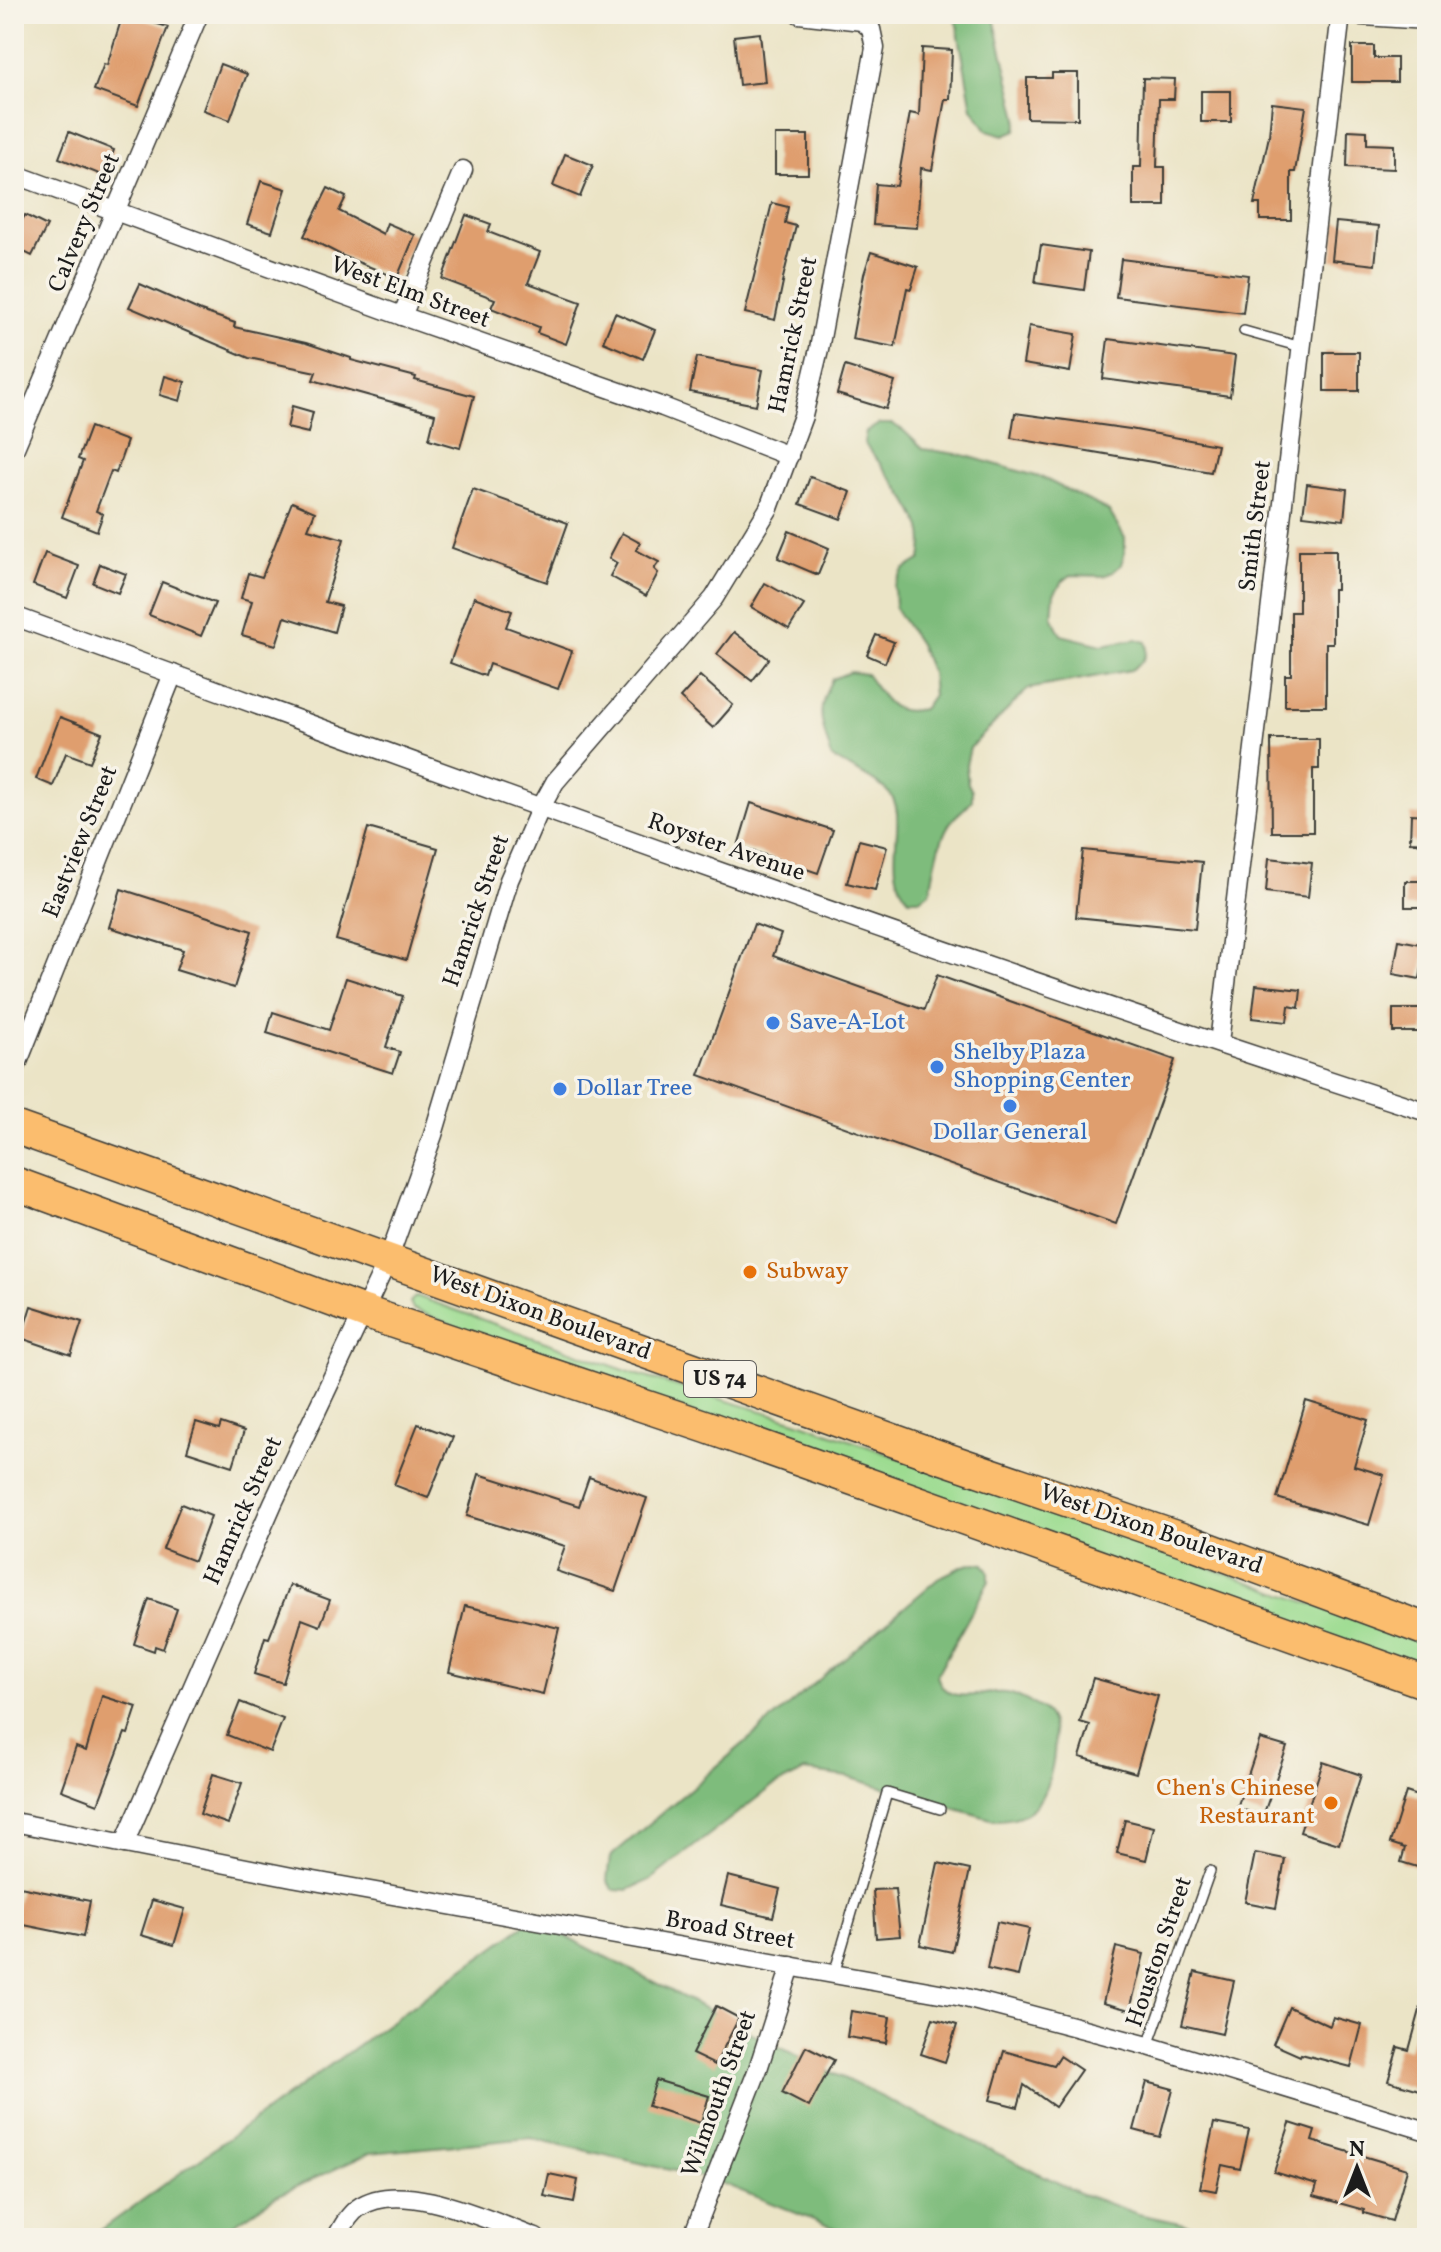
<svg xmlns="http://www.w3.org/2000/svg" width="1441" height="2252" font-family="Vollkorn,serif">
  <rect width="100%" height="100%" fill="#f7f3e8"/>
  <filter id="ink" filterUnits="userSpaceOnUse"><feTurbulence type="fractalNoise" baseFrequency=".0125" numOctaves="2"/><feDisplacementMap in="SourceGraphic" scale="16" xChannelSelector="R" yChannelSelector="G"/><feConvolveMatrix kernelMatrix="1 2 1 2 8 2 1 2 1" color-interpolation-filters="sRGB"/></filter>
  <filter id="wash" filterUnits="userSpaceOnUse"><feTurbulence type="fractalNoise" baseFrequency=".006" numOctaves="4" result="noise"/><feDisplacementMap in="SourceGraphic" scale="32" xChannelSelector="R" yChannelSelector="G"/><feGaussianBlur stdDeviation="1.8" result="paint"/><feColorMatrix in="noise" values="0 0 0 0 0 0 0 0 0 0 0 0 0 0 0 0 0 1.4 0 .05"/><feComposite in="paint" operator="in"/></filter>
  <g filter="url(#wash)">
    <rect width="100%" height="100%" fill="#ebe4c6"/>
    <polygon fill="#9ddc91" stroke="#5c7c56" stroke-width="2" points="416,1296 635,1374 796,1421 1427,1645 1427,1675 501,1345 413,1309 410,1302"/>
    <g fill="#7ebc7b" stroke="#4d6c4c" stroke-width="2">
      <polygon points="955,14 993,14 1018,118 1016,130 1004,135 987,130 972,108"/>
      <path d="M879,424H892L903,430L923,449L963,455L1043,478L1109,511L1125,538V552L1121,565L1113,572L1104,576L1071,575L1062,582L1054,594L1052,617L1061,635L1102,645L1136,639L1146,642C1149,657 1143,662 1131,670L1028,689L970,748L966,765L968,784L972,791V800C966,808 960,812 954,818C939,834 934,871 930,892L919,899H909C878,866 913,814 887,791C874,779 848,767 832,758C822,722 814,714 832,679L850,672L866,674C884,698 890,717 923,709L933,695L931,673L919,644L895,608L894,586L903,570L921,559C923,549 924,538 921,528C909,497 884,469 864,443L866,432Z"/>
      <path d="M975,1563L984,1564L989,1572V1581L937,1674C945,1712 987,1687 1011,1694C1020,1697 1036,1705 1044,1711C1065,1729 1051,1791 1034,1807C1022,1818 1009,1820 994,1820L848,1777L805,1771L770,1788L650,1880L628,1890L613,1889L607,1880L610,1857L940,1577L963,1566Z"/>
      <polygon points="533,1919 767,2041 1079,2193 1138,2214 1249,2238 858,2238 714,2180 531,2138 370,2153 276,2196 213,2238 90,2238"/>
    </g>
    <g id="blocks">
      <g fill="#df9e6e">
        <polygon points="123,14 168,27 138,106 94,90 104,64 107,65"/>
        <polygon points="760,33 765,82 739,85 734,36"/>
        <polygon points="1352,46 1374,46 1374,58 1397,58 1397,82 1352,82"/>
        <polygon points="922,48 952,50 950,99 945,99 932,170 921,168 917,228 873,225 876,184 897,186 910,113 919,115"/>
        <polygon points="220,64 247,74 230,120 203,110"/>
        <polygon points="1052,73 1078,73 1078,119 1027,118 1027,78 1052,78"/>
        <polygon points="1143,78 1175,79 1174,99 1159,99 1157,167 1165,167 1165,206 1133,206 1133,167 1141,167"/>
        <rect x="1201" y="91" width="30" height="31"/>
        <polygon points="1272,103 1306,107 1295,172 1291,172 1291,220 1260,220 1260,204 1254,204 1269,136"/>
        <polygon points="1348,130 1367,131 1367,144 1394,145 1394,169 1347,167"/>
        <polygon points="69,132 114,150 104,176 59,158"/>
        <rect x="775" y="135" width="33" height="39"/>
        <polygon points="565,154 593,165 580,197 553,186"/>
        <polygon points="261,181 286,189 272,232 247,224"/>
        <polygon points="328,188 346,197 339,211 383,234 387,223 415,235 397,278 343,256 304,236"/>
        <polygon points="772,203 788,207 785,223 796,226 782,282 783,282 775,320 745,313"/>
        <polygon points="25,215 47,226 32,256 14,247 14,235"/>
        <polygon points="466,215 491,224 488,232 540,252 528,283 581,302 566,344 537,333 539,327 491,308 495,299 442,279"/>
        <polygon points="1336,222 1379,226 1375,265 1332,260"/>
        <polygon points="1041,245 1089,252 1084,290 1035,283"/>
        <polygon points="871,252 918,267 911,289 907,288 895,347 852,339 864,274"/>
        <polygon points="1121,259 1248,275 1243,313 1116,297"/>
        <polygon points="140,284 201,311 235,323 234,327 306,343 351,358 351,360 416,377 415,380 474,396 460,448 429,439 435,414 313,380 316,372 249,358 129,307"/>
        <polygon points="615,313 655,330 643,359 603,342"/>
        <polygon points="1029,326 1076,334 1070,372 1023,364"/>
        <polygon points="1108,339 1235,356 1230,396 1103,379"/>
        <rect x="1324" y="352" width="35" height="39"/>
        <polygon points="697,357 763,370 756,405 690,392"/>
        <polygon points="845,366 895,382 886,409 837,394"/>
        <polygon points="165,376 185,382 180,401 160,395"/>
        <polygon points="292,406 313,412 308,433 287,428"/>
        <polygon points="1015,413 1130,429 1217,445 1211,472 1011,438"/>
        <polygon points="90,427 127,441 116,473 111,471 96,511 103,514 97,531 62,517 83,461 78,459"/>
        <polygon points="810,477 851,492 841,519 800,504"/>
        <polygon points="1307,484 1347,489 1344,520 1303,515"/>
        <polygon points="473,489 568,523 547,582 452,548"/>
        <polygon points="292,502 315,512 308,529 344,539 325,602 341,606 334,632 285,617 276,645 242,635 252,601 241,598 248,573 262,577"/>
        <polygon points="789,531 829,548 818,575 778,558"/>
        <polygon points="622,533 640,543 636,550 659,562 654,569 658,573 646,596 610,576 617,563 609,558"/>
        <polygon points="1299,550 1336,550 1336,589 1333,589 1333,643 1326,643 1326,706 1285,706 1285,675 1291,675 1291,612 1299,612"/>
        <polygon points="45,553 79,566 67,598 33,585"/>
        <polygon points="100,564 126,574 118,593 93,583"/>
        <polygon points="162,582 215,603 201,636 149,615"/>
        <polygon points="765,583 804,605 789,629 751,607"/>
        <polygon points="474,597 512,611 506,627 572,651 558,689 489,664 485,676 450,663"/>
        <polygon points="734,632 769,659 752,681 717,654"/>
        <polygon points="876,635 894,642 885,663 867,655"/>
        <polygon points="700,676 733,705 713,728 680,698"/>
        <polygon points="60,717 102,733 90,762 66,753 53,786 36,779"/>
        <polygon points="1271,739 1319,739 1319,769 1313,769 1313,832 1272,832"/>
        <polygon points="751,803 833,830 818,873 738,846"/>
        <polygon points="1411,814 1427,815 1427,843 1410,842"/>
        <polygon points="368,828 438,848 406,960 336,940"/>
        <polygon points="859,840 887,847 875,890 847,883"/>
        <polygon points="1083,850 1202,862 1195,929 1076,917"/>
        <polygon points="1269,858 1312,863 1308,897 1266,892"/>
        <rect x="1405" y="881" width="22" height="26"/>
        <polygon points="121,889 252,931 234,988 176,970 183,950 109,927"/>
        <polygon points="754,924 781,934 773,956 924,1010 937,975 1175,1060 1116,1224 699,1075"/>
        <polygon points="1399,940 1426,945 1420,979 1393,974"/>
        <polygon points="346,978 403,996 386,1047 400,1052 393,1073 267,1033 273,1012 329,1030"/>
        <polygon points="1256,985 1301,990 1299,1008 1289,1006 1287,1022 1252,1018"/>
        <rect x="1393" y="1009" width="31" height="23"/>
        <polygon points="31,1306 82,1322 71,1355 21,1338"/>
        <polygon points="1306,1401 1368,1420 1354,1466 1384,1475 1369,1525 1277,1498"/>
        <polygon points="196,1422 219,1429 221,1423 244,1431 233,1466 187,1451"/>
        <polygon points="418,1424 453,1437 428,1498 394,1485"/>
        <polygon points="479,1474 579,1506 589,1477 647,1498 615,1591 556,1571 565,1546 467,1516"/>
        <polygon points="181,1504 211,1516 194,1561 163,1549"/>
        <polygon points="290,1585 330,1600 320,1626 302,1619 283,1683 254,1674 265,1637 269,1638"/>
        <polygon points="149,1599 177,1609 163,1649 155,1646 154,1651 134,1644"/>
        <polygon points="465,1606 559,1628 543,1694 449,1672"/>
        <polygon points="1093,1678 1158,1696 1136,1773 1080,1757 1090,1725 1080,1722"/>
        <polygon points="102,1696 137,1707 128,1734 125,1733 98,1804 61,1790 76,1747 86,1751"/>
        <polygon points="240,1702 283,1719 270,1752 227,1735"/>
        <polygon points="1260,1739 1287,1747 1263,1816 1237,1808"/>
        <polygon points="1323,1762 1361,1775 1339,1844 1300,1832"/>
        <polygon points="213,1774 242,1783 228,1824 200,1814"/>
        <polygon points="1406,1792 1427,1799 1427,1870 1401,1862 1405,1848 1390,1843"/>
        <polygon points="1125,1820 1154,1827 1146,1860 1117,1853"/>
        <polygon points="1255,1853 1285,1859 1276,1908 1245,1902"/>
        <polygon points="938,1863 970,1870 952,1952 920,1945"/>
        <polygon points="728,1876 780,1889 773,1917 721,1905"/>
        <polygon points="20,1887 90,1901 83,1937 14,1923"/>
        <polygon points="895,1889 900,1936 876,1938 873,1890"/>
        <polygon points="152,1900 185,1909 174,1945 141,1935"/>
        <polygon points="997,1922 1029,1929 1018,1976 987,1969"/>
        <polygon points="1116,1947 1144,1954 1130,2010 1103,2003"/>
        <polygon points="1195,1972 1234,1981 1222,2034 1182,2025"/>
        <polygon points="1422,2003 1427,2004 1427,2092 1388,2081 1398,2047 1409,2050"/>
        <polygon points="716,2006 739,2018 715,2065 692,2054"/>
        <polygon points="1289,2007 1330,2026 1333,2017 1362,2025 1351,2067 1301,2054 1300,2056 1273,2044"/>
        <polygon points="851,2011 890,2017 886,2043 847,2037"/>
        <polygon points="933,2018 957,2025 945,2062 921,2054"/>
        <polygon points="806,2046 834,2060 809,2107 782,2093"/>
        <polygon points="1004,2051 1054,2065 1060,2056 1081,2070 1055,2107 1024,2085 1018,2107 990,2100"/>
        <polygon points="656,2080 709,2096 701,2123 648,2106"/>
        <polygon points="1147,2082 1173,2089 1160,2137 1134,2130"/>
        <polygon points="1214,2123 1249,2130 1240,2169 1222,2165 1216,2191 1200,2188"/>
        <polygon points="1290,2123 1315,2131 1312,2141 1407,2169 1392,2221 1364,2213 1364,2210 1314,2196 1317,2185 1274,2172"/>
        <polygon points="549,2174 578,2180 574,2202 544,2196"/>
      </g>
    </g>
  </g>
  <g filter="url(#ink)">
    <use href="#blocks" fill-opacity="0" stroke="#3b3a36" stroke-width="2"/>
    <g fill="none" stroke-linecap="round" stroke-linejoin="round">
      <defs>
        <g id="lane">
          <polyline points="1244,331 1301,347"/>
          <polyline points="834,1974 887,1793 940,1809"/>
          <polyline points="1148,2046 1210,1871"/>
        </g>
        <g id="street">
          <polyline points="1333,14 1427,20"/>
          <polyline points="14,174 402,316 663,407 789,456"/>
          <polyline points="402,316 463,170"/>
          <polyline points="14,450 199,14"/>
          <path d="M14,616C483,788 952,959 1427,1112"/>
          <polyline points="1219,1043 1341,14"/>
          <polyline points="14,1072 173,674"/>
          <polyline points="14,1822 292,1877 962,1997 1148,2046 1427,2131"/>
          <polyline points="124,1844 273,1503 388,1260 433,1135 509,880 540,809 555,782 714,598 769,508 803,416 819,349 875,48 871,29 862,21 799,14"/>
          <path d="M336,2238C342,2228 348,2215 358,2208C401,2177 492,2222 536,2238"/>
          <polyline points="692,2238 758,2069 791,1966"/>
        </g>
        <g id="highway">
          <polyline points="14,1127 943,1458 1187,1541 1427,1630"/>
          <polyline points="14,1183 364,1312 707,1427 1427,1683"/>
        </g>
      </defs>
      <use href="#lane" stroke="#3b3a36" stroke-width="12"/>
      <use href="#street" stroke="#3b3a36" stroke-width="21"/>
      <use href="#highway" stroke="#3b3a36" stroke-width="35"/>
      <use href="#lane" stroke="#fff" stroke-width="9"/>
      <use href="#street" stroke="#fff" stroke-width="18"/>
      <use href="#highway" stroke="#fbbd6e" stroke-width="32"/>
    </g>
  </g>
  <g fill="#3f7fe0" stroke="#f7f3e8" stroke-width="3">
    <circle cx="773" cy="1023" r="8"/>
    <circle cx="937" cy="1067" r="8"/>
    <circle cx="560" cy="1089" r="8"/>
    <circle cx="1010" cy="1106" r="8"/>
  </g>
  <g fill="#e8710a" stroke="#f7f3e8" stroke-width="3">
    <circle cx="750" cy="1272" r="8"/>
    <circle cx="1331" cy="1803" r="8"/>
  </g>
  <g text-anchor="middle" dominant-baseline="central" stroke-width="7" stroke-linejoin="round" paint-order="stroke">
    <rect fill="#f7f3e8" stroke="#5e5c59" stroke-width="2" x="684" y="1361" width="72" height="36" rx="6"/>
    <g font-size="22" font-weight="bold" fill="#1c1c1c">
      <text x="720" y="1379">US 74</text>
    </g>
    <g font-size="24" fill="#1c1c1c" stroke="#f7f3e8">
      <text transform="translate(85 223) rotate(-67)">Calvery Street</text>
      <text transform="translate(410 293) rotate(20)">West Elm Street</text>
      <text transform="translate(794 335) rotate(-78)">Hamrick Street</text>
      <text transform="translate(1256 526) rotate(-83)">Smith Street</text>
      <text transform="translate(81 842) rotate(-68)">Eastview Street</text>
      <text transform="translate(726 848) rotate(19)">Royster Avenue</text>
      <text transform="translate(477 911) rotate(-71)">Hamrick Street</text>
      <text transform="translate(540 1314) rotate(20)">West Dixon Boulevard</text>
      <text transform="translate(244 1511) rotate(-66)">Hamrick Street</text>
      <text transform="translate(1151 1530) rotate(19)">West Dixon Boulevard</text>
      <text transform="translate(730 1931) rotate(10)">Broad Street</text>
      <text transform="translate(1160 1952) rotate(-71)">Houston Street</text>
      <text transform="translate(720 2094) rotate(-70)">Wilmouth Street</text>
    </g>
    <g font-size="24" fill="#366cbe" stroke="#f7f3e8" text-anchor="start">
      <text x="789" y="1023">Save-A-Lot</text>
      <text x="953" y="1053">Shelby Plaza<tspan x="953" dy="28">Shopping Center</tspan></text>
      <text x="576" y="1089">Dollar Tree</text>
      <text x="1010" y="1133" text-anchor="middle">Dollar General</text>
    </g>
    <g font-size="24" fill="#c56008" stroke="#f7f3e8" text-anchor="start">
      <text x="766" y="1272">Subway</text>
      <text x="1315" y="1789" text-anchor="end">Chen's Chinese<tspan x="1315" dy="28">Restaurant</tspan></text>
    </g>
  </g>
  <rect width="1441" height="2252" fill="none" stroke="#f7f3e8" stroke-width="48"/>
  <g transform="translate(1357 2168)" stroke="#f7f3e8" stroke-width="6" paint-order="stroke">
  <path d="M0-6L14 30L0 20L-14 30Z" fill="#1c1c1c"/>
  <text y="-12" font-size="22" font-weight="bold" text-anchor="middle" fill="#1c1c1c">N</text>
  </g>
</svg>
